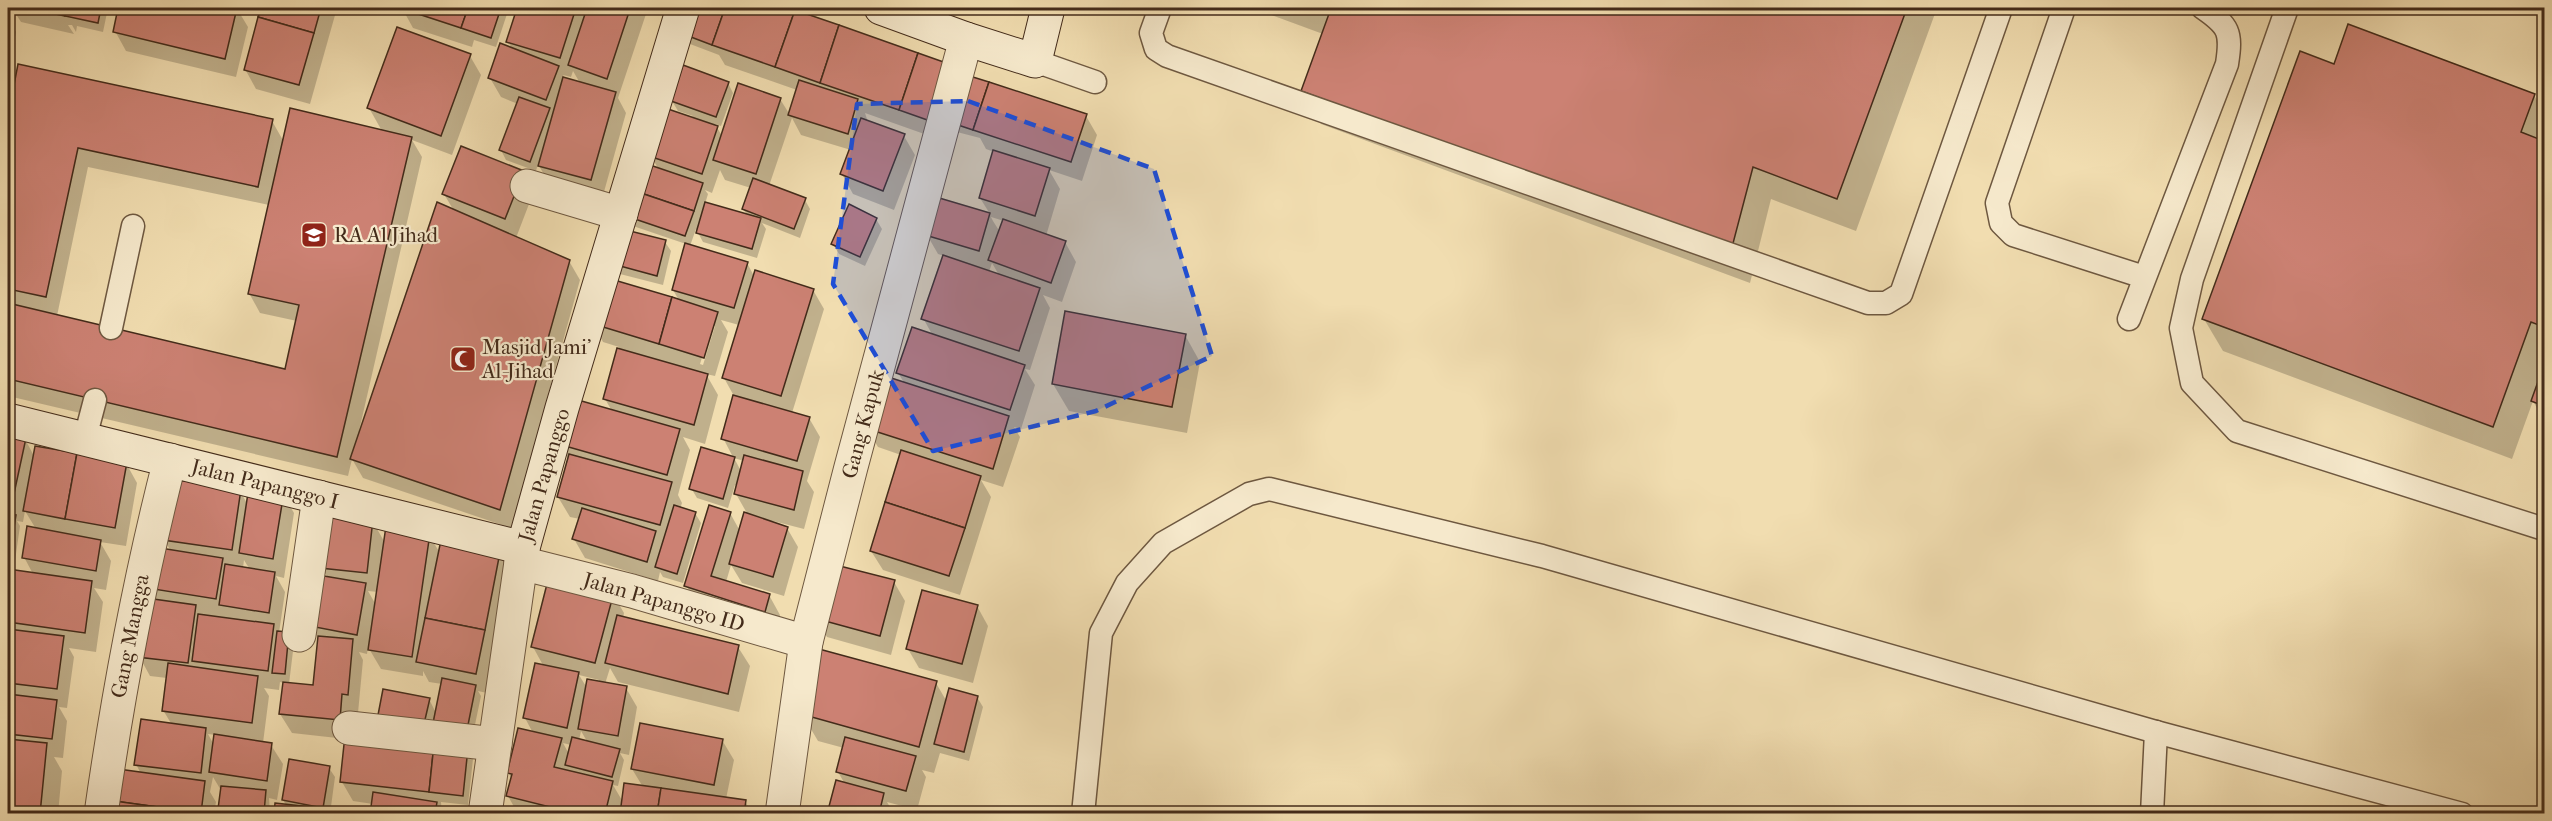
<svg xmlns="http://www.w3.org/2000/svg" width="2552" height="821" font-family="'IM FELL French Canon',serif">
  <rect width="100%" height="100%" fill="#f1ddb0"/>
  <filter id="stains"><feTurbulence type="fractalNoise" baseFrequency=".00333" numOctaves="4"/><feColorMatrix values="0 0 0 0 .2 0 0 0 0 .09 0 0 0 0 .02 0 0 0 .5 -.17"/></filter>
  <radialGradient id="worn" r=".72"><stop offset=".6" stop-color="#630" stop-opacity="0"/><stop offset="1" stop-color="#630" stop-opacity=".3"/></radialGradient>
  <g fill="#0003" fill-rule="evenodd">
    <polygon points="12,8 108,8 103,32 77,26 76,32 72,25 68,25 74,34 21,22"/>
    <polygon points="120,8 254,8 252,15 239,12 248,27 236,77 126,51 115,31"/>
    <polygon points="262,8 337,8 310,104 256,89 245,69"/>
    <polygon points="402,8 509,8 496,47 474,40 472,47 413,28"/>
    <path d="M519,8H648L618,98L626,113L602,199L550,185L538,164L536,171L506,160L501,150L518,104L501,97L490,78L513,50L508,42ZM573,71L580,83L565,79L563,75L571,77Z"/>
    <path d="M694,8H784L951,66L960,81L1086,116L1097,135L1082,181L1049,170L1060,189L1046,236L1065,242L1076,262L1062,302L1043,295L1050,308L1030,370L1025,369L1035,385L1021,429L1014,427L1020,437L1003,487L981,480L991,497L960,595L883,570L871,551L901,455L878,447L866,427L905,384L898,373L933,336L923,318L944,256L938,254L927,235L937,199L990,214L980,198L994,152L986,149L980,138L953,131L944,141L865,113L868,122L904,136L915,155L894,210L853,194L842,174L851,150L801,135L792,118L769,186L805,200L810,209L800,238L762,223L766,229L757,258L703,242L696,229L690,246L747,263L754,276L813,290L824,309L792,413L809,418L820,437L807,481L814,492L804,529L773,521V523L787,528L798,547L784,596L742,583L731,565L726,582L769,595L780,615L776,631L697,605L686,585L730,513L740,531L748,515L736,494L738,486L735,485L728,508L697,498L691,488L734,459L723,438L734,396L724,378L739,325L721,320L728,332L715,376L706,374L718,395L705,444L683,437L690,450L678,495L682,503L680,509L695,513L701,523L683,583L663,577L660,572L658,581L585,558L574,539L580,519L570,517L558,497L569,460L560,444L612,411L605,399L619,347L603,342L592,323L680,302L673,290L686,244L633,226L659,170L651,156L693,116L678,111L672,101L728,83L733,93L721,126L715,124L722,136L780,99L790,115L797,90L725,65L719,55L690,44L684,34ZM720,170L725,180L751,188L743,209L748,216L705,204L708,194L705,190L712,193ZM991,217L1004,221L1000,232L993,221ZM992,263L999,275L989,272ZM712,326H715L703,365L700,364ZM734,458L744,461L741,471Z"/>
    <polygon points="1252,8 1937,8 1856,231 1771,199 1750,283 1321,124 1303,91 1323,34"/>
    <polygon points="8,17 16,32 8,71"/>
    <path d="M470,56L481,75L452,155L412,140L422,157L359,431H361L454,211L444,194L534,191L516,238L569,261L580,280L511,528L363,478L352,459L348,476L8,396V123L20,66L272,121L284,142L382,131L369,108ZM88,167L269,205L249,293L260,313L297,321L286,370L57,316Z"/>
    <polygon points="2335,65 2534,95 2544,114 2544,421 2533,401 2512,459 2223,351 2204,319"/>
    <polygon points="876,219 882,229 865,266 839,254 833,244"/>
    <polygon points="665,242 671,251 663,285 616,273 611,263"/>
    <polygon points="1185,335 1200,362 1187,433 1069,411 1053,384"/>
    <polygon points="8,436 25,439 34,456 126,463 137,483 126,546 100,542 111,561 106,590 94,588 103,602 96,652 69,648 74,657 67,708 59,707 67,721 63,758 54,757 62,771 58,814 8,814 8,571 33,574 24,557 36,529 25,511 23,522 17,521 20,526 14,568 8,568"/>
    <path d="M172,481L240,491L248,505L251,488L283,494L294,513L284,578L276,576L285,592L279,633H289L294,643L289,684L314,687L319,636L311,634L306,624L316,577L328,578L322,568L327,516L372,520L385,543L387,528L429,535L440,553L443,537L500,548L511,568L487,693L478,691L481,696L472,739L440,732L432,719L430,733L385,724L379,714L384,691L429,699L436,713L442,684L429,682L423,671V676L381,669L368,647L367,654L359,652L363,660L358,713H353L350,737L467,749L473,759L468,805L441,802L442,814H372L373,804L353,801L342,782L346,739L292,733L280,714L284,683L280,682L279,690L264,688L269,696L263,743L271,745L283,764L277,800L269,798L270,814H223L220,808L222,792L213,777L210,792L216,802L214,814H106L112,770L141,774L136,764L142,721L172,725L163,710L167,678L150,676L139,656L147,600L156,602L148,588L155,548L171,551L164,540ZM244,560L247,565L250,569L243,568ZM368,591L378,592L376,605ZM208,734L216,735L214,745Z"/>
    <polygon points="894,582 905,601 891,655 827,637 815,618"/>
    <path d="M613,594L624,613L623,618L738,647L750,666L739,712L618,682L610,668L605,684L626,688L637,707L629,755L620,753L624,760L618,786L613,785L623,802L643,787L632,769L722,740L734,760L726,799L745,801L752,814H518L508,796L512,779L509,773L533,733L525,718L544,667L533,647ZM579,675L599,680L598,683L587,688ZM581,731L588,743L579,741ZM563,743L571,745L569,754Z"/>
    <polygon points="977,606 988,626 973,683 919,668 908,649"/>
    <polygon points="936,683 947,702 977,697 983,707 969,761 940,753 934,773 922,770 926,777 917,810 887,802 894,814 828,814 845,784 838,772 844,748 818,741 802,714"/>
    <polygon points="329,768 335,777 330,814 276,814 286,805 283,800"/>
  </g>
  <g fill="#cc8173" stroke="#432b1a" stroke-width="1.5">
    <polygon points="28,8 66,8 65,16"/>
    <polygon points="66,8 101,8 98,23 65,16"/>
    <polygon points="118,8 237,8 225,59 113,32"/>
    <polygon points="261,8 321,8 314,33 258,17"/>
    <polygon points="400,8 468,8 461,28"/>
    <polygon points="468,8 501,8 491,38 461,28"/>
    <polygon points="517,8 576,8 560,58 506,42"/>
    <polygon points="587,8 630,9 607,79 568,65"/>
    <polygon points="692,8 725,8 712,45 683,34"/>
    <polygon points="725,8 788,8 795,10 775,67 712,45"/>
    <polygon points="1320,8 1907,8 1837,199 1753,167 1731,251 1301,91 1330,11"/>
    <polygon points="795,10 839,25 820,83 775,67"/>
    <polygon points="258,17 314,33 299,85 244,70"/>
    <polygon points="2348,24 2535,94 2521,132 2544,141 2544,327 2531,322 2493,427 2202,319 2300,51 2334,64"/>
    <polygon points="839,25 918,53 899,110 820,83"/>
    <polygon points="397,27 471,54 441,136 367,108"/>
    <polygon points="500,43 559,66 546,100 488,78"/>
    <polygon points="918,53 952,65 933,122 899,110"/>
    <polygon points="18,64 273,119 258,187 78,148 46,297 8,289 8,116"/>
    <polygon points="683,65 729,82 716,117 671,101"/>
    <polygon points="960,73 989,82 973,130 946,121"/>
    <polygon points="563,77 616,92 591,180 538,166"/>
    <polygon points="799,80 858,99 848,134 788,115"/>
    <polygon points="989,82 1087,114 1071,162 973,130"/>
    <polygon points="738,83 781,98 756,174 713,160"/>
    <polygon points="519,97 550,108 530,162 499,150"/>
    <polygon points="290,108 412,137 337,457 8,379 8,303 285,369 299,305 248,294"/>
    <polygon points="665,108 718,126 702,174 649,156"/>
    <polygon points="861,118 905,134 883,191 840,174"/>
    <polygon points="461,146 524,171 505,219 442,194"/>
    <polygon points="993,150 1050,168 1035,216 979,198"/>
    <polygon points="644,163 703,183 694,211 635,191"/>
    <polygon points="753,178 806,198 794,229 742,209"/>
    <polygon points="635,191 694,211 685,236 626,216"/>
    <polygon points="936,197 990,213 979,251 925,235"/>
    <polygon points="437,202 570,260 500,510 350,459"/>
    <polygon points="705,202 761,218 752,249 696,233"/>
    <polygon points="849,204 877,218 860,257 831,244"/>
    <polygon points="1003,219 1066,241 1051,283 988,260"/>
    <polygon points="618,228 666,240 657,276 609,263"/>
    <polygon points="685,243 748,262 734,308 672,290"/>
    <polygon points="943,255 1040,288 1019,351 921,319"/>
    <polygon points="755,270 814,289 781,396 722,378"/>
    <polygon points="604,277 672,297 659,344 590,323"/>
    <polygon points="672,297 718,312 704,358 659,344"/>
    <polygon points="1065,311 1186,334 1172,407 1052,384"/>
    <polygon points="912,327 1025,365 1010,410 896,373"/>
    <polygon points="617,348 708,374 694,425 603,399"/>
    <polygon points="2544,365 2544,406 2531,401"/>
    <polygon points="882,375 1009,416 993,469 865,428"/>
    <polygon points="733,395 810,417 797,461 721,439"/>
    <polygon points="571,398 680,429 667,475 558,444"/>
    <polygon points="8,434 26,438 12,503 8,502"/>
    <polygon points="35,446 77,453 65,519 23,511"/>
    <polygon points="701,447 735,457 723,499 689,489"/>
    <polygon points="901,450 981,476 965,528 885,502"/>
    <polygon points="77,453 127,462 115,528 65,519"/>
    <polygon points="569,454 672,482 660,525 557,497"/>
    <polygon points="744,455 803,471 794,510 734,494"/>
    <polygon points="171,479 241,489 232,550 163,540"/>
    <polygon points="249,486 284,492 273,559 239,553"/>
    <polygon points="885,502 965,528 949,576 870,551"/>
    <polygon points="674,505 696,512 677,574 655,567"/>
    <polygon points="709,505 731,512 711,576 770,594 765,612 684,586"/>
    <polygon points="582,508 656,531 647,562 572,539"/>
    <polygon points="744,512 788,527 773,577 729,564"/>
    <polygon points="8,514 16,515 9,559 8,559"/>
    <polygon points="326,514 373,519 367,573 320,568"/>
    <polygon points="27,526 101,540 96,571 22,558"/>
    <polygon points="386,526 430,533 412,657 368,650"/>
    <polygon points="442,535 501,547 485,630 425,618"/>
    <polygon points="154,547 223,558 216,599 147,588"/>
    <polygon points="828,563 895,580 880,636 814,618"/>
    <polygon points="225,564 275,572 269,613 219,605"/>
    <polygon points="8,569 92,581 85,633 8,622"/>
    <polygon points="324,576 366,583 357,635 315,627"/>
    <polygon points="549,576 614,592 595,663 531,647"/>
    <polygon points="922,590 978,605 962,664 906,649"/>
    <polygon points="146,598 196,605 188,663 137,657"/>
    <polygon points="198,614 274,624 268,671 192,661"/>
    <polygon points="617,615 739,645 728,694 605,663"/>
    <polygon points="425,618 485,630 476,674 416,662"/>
    <polygon points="8,629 64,636 57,689 8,683"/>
    <polygon points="277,631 289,632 285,674 272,673"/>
    <polygon points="318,636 353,639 348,695 342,694 340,720 279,714 283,682 313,685"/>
    <polygon points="819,649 937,681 919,747 801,714"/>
    <polygon points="168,663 258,676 252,723 162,711"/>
    <polygon points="535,663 579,672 567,728 523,718"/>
    <polygon points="442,678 476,685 467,730 433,723"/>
    <polygon points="587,679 627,686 618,736 578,729"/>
    <polygon points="949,688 978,696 964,752 934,744"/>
    <polygon points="383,689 430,698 424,724 378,715"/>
    <polygon points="8,694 57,700 52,739 8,734"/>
    <polygon points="141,719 206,728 201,773 134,765"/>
    <polygon points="640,723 723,739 714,785 631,769"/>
    <polygon points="518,728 562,738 554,767 613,781 605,814 578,814 506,796 512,774 507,773"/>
    <polygon points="214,734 272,743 267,781 209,772"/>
    <polygon points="345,735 434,744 429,792 340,782"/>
    <polygon points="572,737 620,749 612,777 565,765"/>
    <polygon points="845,737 916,756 906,791 836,772"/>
    <polygon points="8,739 47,743 40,814 8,814"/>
    <polygon points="434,744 468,748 463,796 429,792"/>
    <polygon points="289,759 330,766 323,808 282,800"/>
    <polygon points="111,768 205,781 201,813 107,800"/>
    <polygon points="836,780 884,793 879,814 827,814"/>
    <polygon points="624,783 661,788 657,814 620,814"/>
    <polygon points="221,786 266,790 264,813 218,809"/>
    <polygon points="661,788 746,800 744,814 657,814"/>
    <polygon points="373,792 437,802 435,814 370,814"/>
    <polygon points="107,800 201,813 201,814 105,814"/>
    <polygon points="275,803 329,809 329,814 274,814"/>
  </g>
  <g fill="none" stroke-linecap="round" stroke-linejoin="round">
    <defs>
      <g id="lane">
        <polyline points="1160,8 1151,33 1156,49 1167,56 1868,303 1886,303 1901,294 2001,8"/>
        <polyline points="2064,8 1997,203 2001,223 2013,235 2144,277"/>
        <polyline points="2287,8 2192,279 2181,328 2192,383 2237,431 2544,529"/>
        <polyline points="1035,61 1095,82"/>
        <path d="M2129,319L2227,64C2232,32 2229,26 2203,8"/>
        <polyline points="111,328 133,226"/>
        <polyline points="85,438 95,400"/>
        <polyline points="1083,814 1101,633 1127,583 1163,543 1249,494 1269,489 1542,556 2156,732 2462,814"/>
        <polyline points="2152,814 2156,732"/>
      </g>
      <g id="street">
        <polyline points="527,186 621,214"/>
        <polyline points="521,563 632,591 806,642"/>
        <polyline points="299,635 319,497"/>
        <polyline points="349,728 495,744"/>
        <path d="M101,814C118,694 140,577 170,460"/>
        <polyline points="485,814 523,548"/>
        <polyline points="782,814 806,642 851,467 966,39"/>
      </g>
      <g id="secondary">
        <polyline points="881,8 966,39 1035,61 1048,8"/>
        <polyline points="8,420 523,548 562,408 683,8"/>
      </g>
    </defs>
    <use href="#lane" stroke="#6e5840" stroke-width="25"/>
    <use href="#street" stroke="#6e5840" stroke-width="35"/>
    <use href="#secondary" stroke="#432b1a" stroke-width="35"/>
    <use href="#lane" stroke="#f6e9cc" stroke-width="22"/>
    <use href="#street" stroke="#f6e9cc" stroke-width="33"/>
    <use href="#secondary" stroke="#f6e9cc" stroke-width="33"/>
  </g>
  <path fill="#1d4ed8" fill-opacity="0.2" stroke="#1d4ed8" stroke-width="4.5" stroke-dasharray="12 8" stroke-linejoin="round" d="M968,101L1154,169L1212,356L1096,411L933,451L833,284L857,104Z"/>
  <defs>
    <symbol id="school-square" viewBox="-11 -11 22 22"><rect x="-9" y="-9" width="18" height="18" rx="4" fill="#8f2418" stroke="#f6e9cc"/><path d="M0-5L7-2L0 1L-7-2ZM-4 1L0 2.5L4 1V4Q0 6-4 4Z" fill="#fff"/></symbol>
    <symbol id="mosque-square" viewBox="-11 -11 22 22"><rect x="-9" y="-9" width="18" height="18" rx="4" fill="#8f2418" stroke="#f6e9cc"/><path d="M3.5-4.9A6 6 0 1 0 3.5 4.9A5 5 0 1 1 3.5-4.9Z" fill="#fff"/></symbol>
  </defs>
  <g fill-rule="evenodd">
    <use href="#school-square" x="299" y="220" width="30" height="30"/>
    <use href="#mosque-square" x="448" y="344" width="30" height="30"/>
  </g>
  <g text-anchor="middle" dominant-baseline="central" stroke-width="4.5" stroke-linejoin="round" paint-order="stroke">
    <g font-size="21" fill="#432b1a" stroke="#f6e9cc" text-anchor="start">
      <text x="334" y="235">RA Al Jihad</text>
      <text x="482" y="347">Masjid Jami'<tspan x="482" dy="24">Al-Jihad</tspan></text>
    </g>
    <g font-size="21" fill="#432b1a" stroke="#f6e9cc">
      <text transform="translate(863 424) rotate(-75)">Gang Kapuk</text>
      <text transform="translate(544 475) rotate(-74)">Jalan Papanggo</text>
      <text transform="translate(265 484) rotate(14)">Jalan Papanggo I</text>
      <text transform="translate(664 602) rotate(16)">Jalan Papanggo ID</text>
      <text transform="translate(130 636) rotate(-79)">Gang Mangga</text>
    </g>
  </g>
  <rect width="2552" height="821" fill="none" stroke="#f1ddb0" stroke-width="30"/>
  <rect x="9" y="9" width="2534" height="803" fill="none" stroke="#432b1a" stroke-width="3"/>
  <rect x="15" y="15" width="2522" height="791" fill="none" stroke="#432b1a" stroke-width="1.5"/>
  <rect width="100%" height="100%" filter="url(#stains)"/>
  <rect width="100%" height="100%" fill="url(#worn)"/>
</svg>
